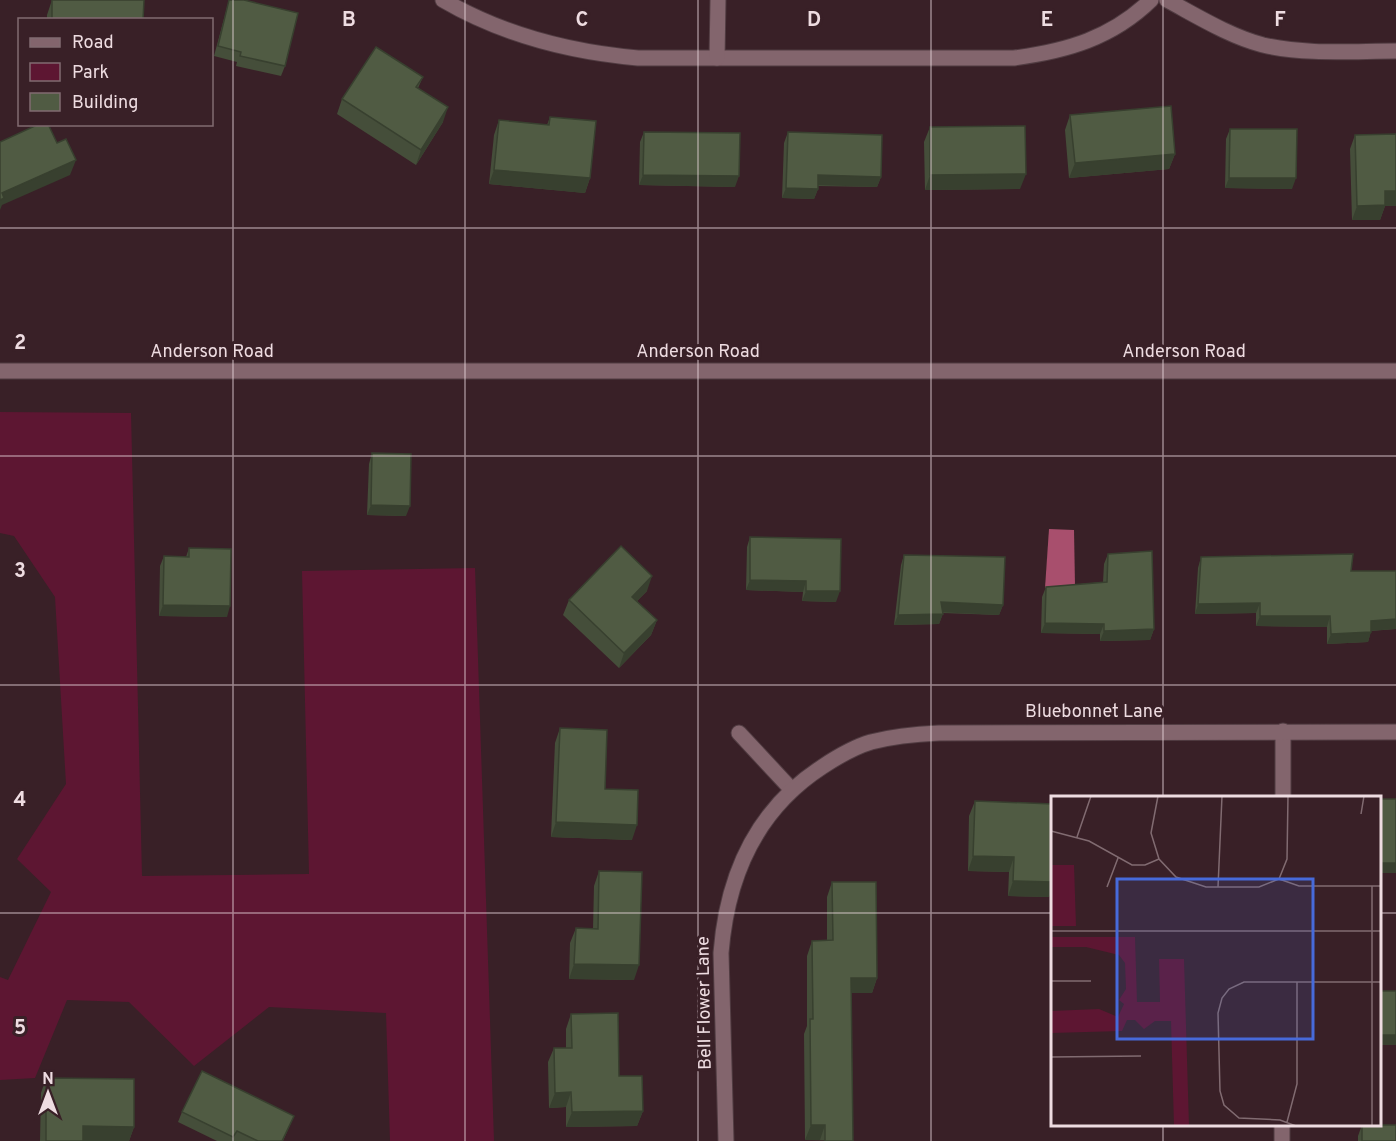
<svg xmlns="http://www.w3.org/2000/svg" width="1396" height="1141" font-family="Overpass,sans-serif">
  <rect width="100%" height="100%" fill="#392027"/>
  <polygon fill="#5d1632" points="0,412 131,413 142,876 309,874 302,571 475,568 494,1141 390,1141 386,1013 269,1007 194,1066 129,1002 67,1000 35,1078 0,1080 0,977 8,980 51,892 17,859 66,784 55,597 14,536 0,533"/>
  <polygon fill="#a84f6d" points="1049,529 1074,530 1075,586 1045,588"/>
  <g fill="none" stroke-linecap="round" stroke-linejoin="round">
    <defs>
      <g id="minor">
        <path d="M443,0C503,35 570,52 638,58H1014C1067,51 1112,38 1151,0"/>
        <path d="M1167,0C1197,16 1229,36 1263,45C1306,55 1352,51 1396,51"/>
        <polyline points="717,58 718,0"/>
        <polyline points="0,371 1396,371"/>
        <polyline points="1283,731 1283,798"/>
        <polyline points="739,733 792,790"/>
        <path d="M726,1141L721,953C727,876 756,810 822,767C837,757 854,747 871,742C894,736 916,734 939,733L1396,732"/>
        <polyline points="1282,1141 1282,1124"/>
      </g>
    </defs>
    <use href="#minor" stroke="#513c42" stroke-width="17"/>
    <use href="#minor" stroke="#83656d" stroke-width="15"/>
  </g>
  <g fill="#454e3a">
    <polygon points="52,0 143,20 47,20 47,15"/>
    <polygon points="229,0 285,66 281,76 236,66 237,62 214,56"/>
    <polygon points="423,77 418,88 443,122 416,165 337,114 342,99"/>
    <polygon points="1070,115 1175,154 1169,169 1069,178 1065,130"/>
    <polygon points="550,117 590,178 585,193 489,184 494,135 499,120 547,125"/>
    <polygon points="930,127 1020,189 925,190 924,142"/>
    <polygon points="1230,129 1292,189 1225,188 1226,139"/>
    <polygon points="644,132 735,187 639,185 640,142"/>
    <polygon points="788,132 881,177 877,187 818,186 818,189 814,199 782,198 784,143"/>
    <polygon points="1396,134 1396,206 1385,206 1380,220 1352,220 1350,149 1355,135"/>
    <polygon points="372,453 406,516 367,515 369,464"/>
    <polygon points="750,537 836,602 802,601 803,592 746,590 747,547"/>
    <polygon points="189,548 227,617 159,616 160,566 164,556 186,557"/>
    <polygon points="1108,554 1154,629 1150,640 1100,641 1100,634 1041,633 1042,597 1046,587 1103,582 1104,564"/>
    <polygon points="904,555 1003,605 999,615 943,613 939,624 894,625 901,565"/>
    <polygon points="1201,557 1351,571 1396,571 1396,629 1371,631 1368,642 1327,644 1327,627 1256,626 1256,613 1195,614 1198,568"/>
    <polygon points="647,591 637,601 657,620 651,635 619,668 563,615 569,600"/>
    <polygon points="560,728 605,789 632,840 551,837 555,743"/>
    <polygon points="975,801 1053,804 1053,886 1049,897 1008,896 1009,872 968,871 969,816"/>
    <polygon points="599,871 634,980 569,979 570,943 576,928 593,929 594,886"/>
    <polygon points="832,882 877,978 872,993 851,993 853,1141 805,1140 804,1034 807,1026 807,956 812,941 827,941 827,897"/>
    <polygon points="571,1014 619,1076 643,1111 637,1126 566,1127 566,1107 549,1108 548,1062 554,1048 566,1048 566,1029"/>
    <polygon points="46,1078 134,1127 129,1141 40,1141 41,1093"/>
    <polygon points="182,1112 294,1116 283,1141 217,1141 178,1122"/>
    <polygon points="1362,1125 1396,1141 1358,1141 1358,1136"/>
  </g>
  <g fill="#38402f">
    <polygon points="448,107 443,122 416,165 421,150"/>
    <polygon points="1175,154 1169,169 1069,178 1075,163"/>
    <polygon points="76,160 70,175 2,205 0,210 0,198 2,193"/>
    <polygon points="494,170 590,178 585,193 489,184"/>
    <polygon points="1026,174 1020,189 925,190 930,175"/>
    <polygon points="643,175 739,176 735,187 639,185"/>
    <polygon points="818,175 881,177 877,187 814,185"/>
    <polygon points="1229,178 1296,178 1292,189 1225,188"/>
    <polygon points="786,188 818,189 814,199 782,198"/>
    <polygon points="1385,191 1396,191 1396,206 1385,206 1380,220 1352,220 1357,206"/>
    <polygon points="371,505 410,506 406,516 367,515"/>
    <polygon points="652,576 647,591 627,611 632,597"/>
    <polygon points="750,580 806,581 803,592 746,590"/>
    <polygon points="806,591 840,591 836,602 802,601"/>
    <polygon points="941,602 1003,605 999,615 937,612"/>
    <polygon points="1260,603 1256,613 1195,614 1198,604"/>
    <polygon points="163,605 230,606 227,617 159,616"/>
    <polygon points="943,614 939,624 894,625 898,615"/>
    <polygon points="1260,616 1330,616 1327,627 1256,626"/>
    <polygon points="1396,619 1396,629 1367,631 1371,621"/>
    <polygon points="657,620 651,635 619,668 624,653"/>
    <polygon points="1045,623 1104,624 1100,634 1041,633"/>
    <polygon points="1154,629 1150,640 1100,641 1104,631"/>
    <polygon points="1371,632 1368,642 1327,644 1331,634"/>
    <polygon points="556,822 637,825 632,840 551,837"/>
    <polygon points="973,856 1014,857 1009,872 968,871"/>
    <rect x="1380" y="863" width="16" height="10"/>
    <polygon points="1013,881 1053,882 1053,886 1049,897 1008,896"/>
    <polygon points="574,964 639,965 634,980 569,979"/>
    <polygon points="851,978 877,978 872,993 846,993"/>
    <rect x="1380" y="1035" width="16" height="10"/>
    <polygon points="571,1092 566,1107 549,1108 555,1093"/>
    <polygon points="643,1111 637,1126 566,1127 572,1112"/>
    <polygon points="811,1125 825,1125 820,1140 805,1140"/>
    <polygon points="83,1126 134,1127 129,1141 78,1141"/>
  </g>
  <g fill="#505b43" stroke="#38402f" stroke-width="1.5">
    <polygon points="52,0 144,0 143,20 52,20"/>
    <polygon points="229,0 244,0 298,13 285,66 240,56 241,52 218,46"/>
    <polygon points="376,47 423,77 416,87 448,107 421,150 342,99"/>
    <polygon points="1171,106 1175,154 1075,163 1070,115"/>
    <polygon points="550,117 596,121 590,178 494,170 499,120 549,125"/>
    <polygon points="39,124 48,124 57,143 66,139 76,160 2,193 4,198 0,200 0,142"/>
    <polygon points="1025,126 1026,174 930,175 930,127"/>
    <polygon points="1230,129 1297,129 1296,178 1229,178"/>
    <polygon points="644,132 740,133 739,176 643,175"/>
    <polygon points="788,132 882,135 881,177 818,175 818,189 786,188"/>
    <polygon points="1396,134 1396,191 1385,191 1385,205 1357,206 1355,135"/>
    <polygon points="372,453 411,454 410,506 371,505"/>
    <polygon points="750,537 841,539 840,591 806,591 806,581 750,580"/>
    <polygon points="621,546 652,576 632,597 657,620 624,653 569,600"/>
    <polygon points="189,548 231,549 230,606 163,605 164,556 189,557"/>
    <polygon points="1152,551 1154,629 1104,631 1104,624 1045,623 1046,587 1107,582 1108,554"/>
    <polygon points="1353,554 1351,571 1396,571 1396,619 1371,621 1371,632 1331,634 1330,616 1260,616 1260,603 1198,604 1201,557"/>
    <polygon points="904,555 1005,557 1003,605 941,602 943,614 898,615"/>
    <polygon points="560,728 607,730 605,789 638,790 637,825 556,822"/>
    <rect x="1380" y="799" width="16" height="64"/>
    <polygon points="975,801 1053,804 1053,882 1013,881 1014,857 973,856"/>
    <polygon points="599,871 642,872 639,965 574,964 576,928 598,929"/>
    <polygon points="832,882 876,882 877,978 851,978 853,1141 825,1141 825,1125 811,1125 810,1019 813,1019 812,941 833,940"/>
    <rect x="1380" y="991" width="16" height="44"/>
    <polygon points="618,1013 619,1076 642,1076 643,1111 572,1112 571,1092 555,1093 554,1048 572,1048 571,1014"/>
    <polygon points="202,1071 294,1116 282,1141 258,1141 237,1131 233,1137 182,1112"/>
    <polygon points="46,1078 134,1079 134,1127 83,1126 83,1141 46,1141"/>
    <rect x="1362" y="1125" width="34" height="16"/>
  </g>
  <path fill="none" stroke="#eedce1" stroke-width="1.5" stroke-opacity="0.55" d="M233,0V1141M465,0V1141M698,0V1141M931,0V1141M1163,0V798M0,228H1396M0,456H1396M0,685H1396M0,913H1052M1380,913H1396M1163,1124V1141"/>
  <g text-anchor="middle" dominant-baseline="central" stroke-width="6" stroke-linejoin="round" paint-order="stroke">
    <g font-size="18" fill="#eedce1" stroke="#392027">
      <text x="212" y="352">Anderson Road</text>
      <text x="698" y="352">Anderson Road</text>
      <text x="1184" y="352">Anderson Road</text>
      <text x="1094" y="712">Bluebonnet Lane</text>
      <text transform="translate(705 1003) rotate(-91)">Bell Flower Lane</text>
    </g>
  </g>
  <g transform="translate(1051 796)">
    <rect width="330" height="330" fill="#392027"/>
    <path d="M23,69L25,130H0V69ZM0,141H84L86,206H109L108,163H133L138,330H123L120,225H104L93,233L84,224H76L71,235L0,237V215L48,213L67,221L73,208L68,204L75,193L74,167L68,159L35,151H0Z" fill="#5d1632"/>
    <path fill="none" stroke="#816b71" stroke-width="1.5" d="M107,0L100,37L108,63L125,81L155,91H208L228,83L236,63L237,0M310,18L313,0M0,35L38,45L81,69H94L108,63M26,41L40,0M228,83L248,90H330M321,90V330M56,91L67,62M167,91L171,0M0,135H330M0,185H40M0,261L90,260M236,326L246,288V186M245,330L229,324L188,322L173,309L169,295L167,217L171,202L178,193L193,186H330"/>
    <path fill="#476ada" fill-opacity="0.15" stroke="#476ada" stroke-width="3" d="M66,83H262V243H66Z"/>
    <rect width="330" height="330" fill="none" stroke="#eedce1" stroke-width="3"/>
  </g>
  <g font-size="20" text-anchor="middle" font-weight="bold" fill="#eedce1" stroke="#392027" stroke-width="6" stroke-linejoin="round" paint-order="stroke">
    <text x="349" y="26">B</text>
    <text x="582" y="26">C</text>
    <text x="814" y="26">D</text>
    <text x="1047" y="26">E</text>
    <text x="1280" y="26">F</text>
    <text x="20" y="349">2</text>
    <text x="20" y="577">3</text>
    <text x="20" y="806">4</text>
    <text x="20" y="1034">5</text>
  </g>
  <rect x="18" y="18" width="195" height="108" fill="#392027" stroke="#816b71" stroke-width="1.5"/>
  <rect x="30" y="38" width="30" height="9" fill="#83656d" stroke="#816b71" stroke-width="1.5"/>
  <text x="72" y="48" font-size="18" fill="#eedce1">Road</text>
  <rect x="30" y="63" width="30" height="18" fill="#5d1632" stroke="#816b71" stroke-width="1.5"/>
  <text x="72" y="78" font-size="18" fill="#eedce1">Park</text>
  <rect x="30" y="93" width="30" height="18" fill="#505b43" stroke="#816b71" stroke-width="1.5"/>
  <text x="72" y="108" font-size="18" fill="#eedce1">Building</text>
  <g transform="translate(48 1093)" stroke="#392027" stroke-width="4.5" paint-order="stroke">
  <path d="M0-4.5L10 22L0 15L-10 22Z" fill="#eedce1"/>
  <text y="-9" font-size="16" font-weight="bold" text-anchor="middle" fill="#eedce1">N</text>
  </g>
</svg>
